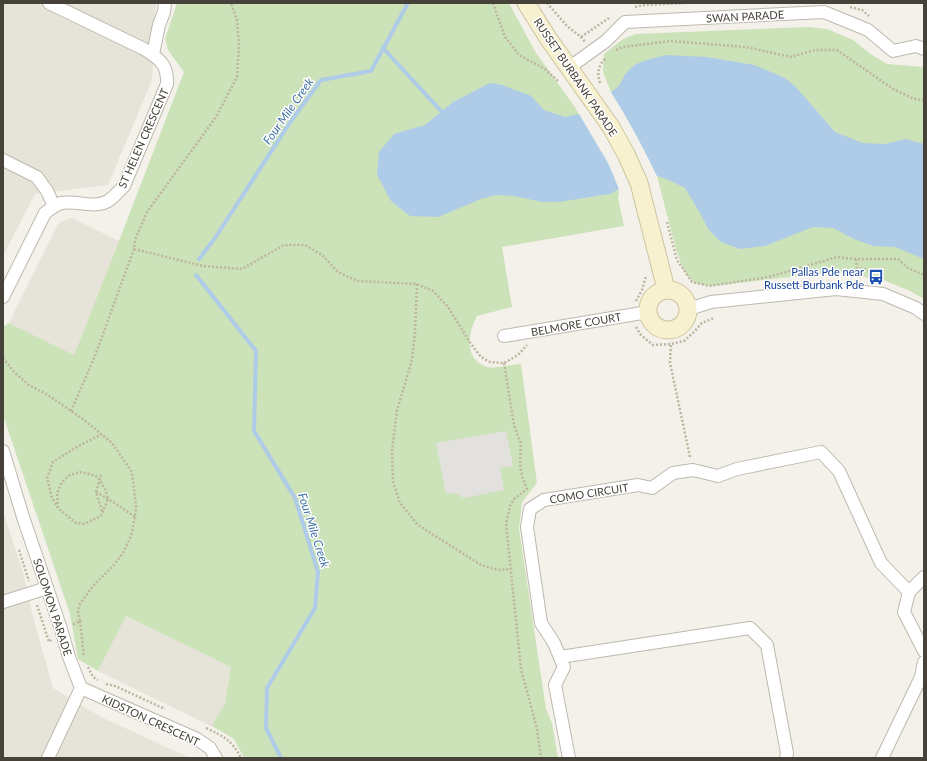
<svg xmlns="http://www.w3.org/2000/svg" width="927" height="761" font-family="Lato,sans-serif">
  <rect width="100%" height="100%" fill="#f3f1ea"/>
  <g fill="#e6e3d9">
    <polygon points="3,3 156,3 156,4 152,80 108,185 35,194 3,256"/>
    <polygon points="72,218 119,241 74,355 9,323 58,224 65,220"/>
    <polygon points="3,511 23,572 33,617 53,688 101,717 190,758 3,758"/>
    <polygon points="126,616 231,667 225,703 213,727 98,671"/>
  </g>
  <g fill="#cce2b8">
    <path d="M177,3H509L536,53L575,107L619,192L618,198L624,226L502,247L512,307L477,316C468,333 463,359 487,367C492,369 514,364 521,364L537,483L522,502L519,529L546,709L552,723L558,758H244L234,739L212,726L225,703L231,667L126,616L98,671L78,659L70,614L3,415V327L9,323L74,355L119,241L184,72L168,50L165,39Z"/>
    <polygon points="808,27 827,29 853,40 872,55 887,64 924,67 924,299 910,291 883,280 834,272 711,286 698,284 691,280 683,269 676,249 657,176 642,145 628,119 611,92 603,72 604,54 623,39 636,34"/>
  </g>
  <polygon fill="#e2e1de" points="506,431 513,466 500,468 504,490 464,498 455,493 446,494 436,443"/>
  <g fill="#aecbe8">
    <path d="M665,55L707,57L754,65L785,78L795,86L835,132L863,143L885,144L906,139L924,144V259L895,247L873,246L854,239L833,228L813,227L765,246L740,249L721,242L708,229L700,213L685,188L669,180L657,176C643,147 628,119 611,92C623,85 620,80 628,71C637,60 653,59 665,55Z"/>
    <polygon points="490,83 502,85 531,96 544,110 565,117 579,114 608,163 619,189 610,194 559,202 542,202 514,196 496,195 481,199 438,217 410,216 391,201 377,175 379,152 394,134 425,125 453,102"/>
  </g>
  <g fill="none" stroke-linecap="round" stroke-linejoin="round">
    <g stroke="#aecbe8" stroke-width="4">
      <polyline points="383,48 441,111"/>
      <polyline points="199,259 215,238 291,121 321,80 371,71 408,3"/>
      <polyline points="196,275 256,351 254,431 295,498 318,572 315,608 267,688 266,728 281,758"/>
    </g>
    <defs>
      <g id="street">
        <polyline points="153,54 159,25 164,12 165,3"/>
        <polyline points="570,67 606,41 625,22 824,12 868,30 893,51 916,46 924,49"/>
        <polyline points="3,160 37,177 47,191 54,206"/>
        <path d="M3,297L45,213C50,209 55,205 61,203C77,200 93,209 108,201C114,197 119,191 124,186L167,84C168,65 160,59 144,49L49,3"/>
        <polyline points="689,309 711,302 836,289 883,294 916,308 924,314"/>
        <polyline points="504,336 648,312"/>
        <polyline points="3,451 23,517 61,629 69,657 81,688 48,758"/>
        <polyline points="924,577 909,592 904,612 924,651"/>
        <polyline points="3,602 47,588"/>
        <polyline points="560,657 750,628 767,645 787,753 786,758"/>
        <polyline points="81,688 197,739 210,748 216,758"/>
        <polyline points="569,758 555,685 564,667 554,643 541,623 527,527 530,509 544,500 638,485 652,488 673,473 693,470 718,476 737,469 821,452 839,471 881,563 909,592"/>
        <polyline points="882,758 921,677 924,662"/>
      </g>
      <g id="secondary">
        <polyline points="526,3 548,38 611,127 626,154 639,183 666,289"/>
        <circle cx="668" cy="310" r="20"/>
      </g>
    </defs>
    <use href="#street" stroke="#bdb9ad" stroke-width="14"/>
    <use href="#secondary" stroke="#cdc59f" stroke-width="19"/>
    <g stroke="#bdb5a0" stroke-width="2.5" stroke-dasharray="2 2" stroke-linecap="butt">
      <polyline points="493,3 505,37 519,55 545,69 558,81"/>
      <polyline points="547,3 567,26 581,37 585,42"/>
      <polyline points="635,7 644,5 685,3"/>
      <polyline points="850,7 862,10 869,16"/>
      <polyline points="581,37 609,18"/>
      <polyline points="616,50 623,47 670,41 746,47 791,57 815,50 837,50 893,89 912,98 924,101"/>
      <path d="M600,83C597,74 598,66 605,59"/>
      <polyline points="667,222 677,260 692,282 709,286 769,277 837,257 856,259 898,259 908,268 924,275"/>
      <polyline points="134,249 203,266 242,269 284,245 305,245 322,255 338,272 357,281 417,284 433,291 448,307 471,344 481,357 490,362 504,363 518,355 527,345"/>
      <polyline points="856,259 857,268 870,270 870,280"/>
      <polyline points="417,284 415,332 412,360 397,410 392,451 393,482 400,503 418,525 481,565 498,570 510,569"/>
      <polyline points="636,301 642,290 646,276"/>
      <polyline points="636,327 641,335 653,345 671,344"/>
      <polyline points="3,358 16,374 29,385 48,395 84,420 112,443 132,472 136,506 135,517 131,536 123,553 113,566 92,587 80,604 78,611 80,621 72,625"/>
      <polyline points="504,363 514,425 521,444 520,465 522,476 527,489 514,499 510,506 506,523 521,669 537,729 541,758"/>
      <polyline points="71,411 95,356 134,249 135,240 147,212 216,117 237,77 239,45 237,20 231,3"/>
      <polyline points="690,457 670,363 671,344 684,341 693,333 702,323 714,318"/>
      <polyline points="96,492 101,475"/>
      <polyline points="58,508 57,493 62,482 70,475 80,472 90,474 98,477 105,489 108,499 101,516 84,524 76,523 58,508 52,498 47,478 53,462 75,448 102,434"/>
      <polyline points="102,511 96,492 115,503 135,517"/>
      <polyline points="19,550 29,581"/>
      <polyline points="37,605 49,642 52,639"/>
      <polyline points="80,621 84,657"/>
      <polyline points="88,667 93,677 98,680"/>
      <polyline points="106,684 115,686 165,709"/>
      <path d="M206,728C223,736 232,740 241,758"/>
    </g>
    <use href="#street" stroke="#fff" stroke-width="12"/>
    <use href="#secondary" stroke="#f8f1cf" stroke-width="17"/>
  </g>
  <defs>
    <symbol id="bus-bare" viewBox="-9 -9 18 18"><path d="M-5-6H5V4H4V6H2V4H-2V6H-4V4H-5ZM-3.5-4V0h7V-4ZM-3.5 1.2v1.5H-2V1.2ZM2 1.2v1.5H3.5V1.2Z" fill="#1a4fb4" stroke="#fff" stroke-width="2.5" paint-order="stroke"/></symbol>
  </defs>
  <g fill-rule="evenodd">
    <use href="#bus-bare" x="865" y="266" width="22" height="22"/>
  </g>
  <g text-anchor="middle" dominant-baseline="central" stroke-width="3" stroke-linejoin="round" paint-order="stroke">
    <g font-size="11" fill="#464239" stroke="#fff">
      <text transform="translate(745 16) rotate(-3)">SWAN PARADE</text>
      <text transform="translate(576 77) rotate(56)">RUSSET BURBANK PARADE</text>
      <text transform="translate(143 138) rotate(-66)">ST HELEN CRESCENT</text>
      <text transform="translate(576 324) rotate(-10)">BELMORE COURT</text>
      <text transform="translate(589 493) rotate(-9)">COMO CIRCUIT</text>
      <text transform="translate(53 607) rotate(72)">SOLOMON PARADE</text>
      <text transform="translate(151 720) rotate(25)">KIDSTON CRESCENT</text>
    </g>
    <g font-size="11" fill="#164399" stroke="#fff" text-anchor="end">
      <text x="864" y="271">Pallas Pde near<tspan x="864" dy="13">Russett Burbank Pde</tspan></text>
    </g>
    <g font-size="12" font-style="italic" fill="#3f72a5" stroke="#fff">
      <text transform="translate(288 111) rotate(-55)">Four Mile Creek</text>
      <text transform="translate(314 530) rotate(72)">Four Mile Creek</text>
    </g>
  </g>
  <rect width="927" height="761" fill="none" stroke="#464239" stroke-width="8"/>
</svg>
